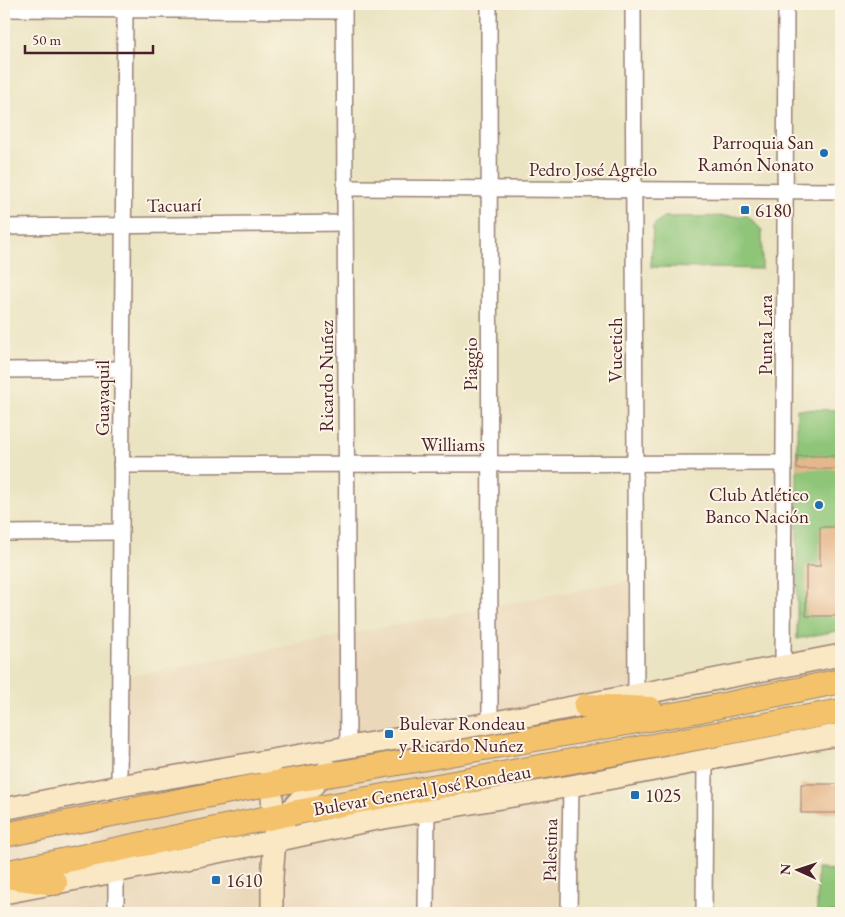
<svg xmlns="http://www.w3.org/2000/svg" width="845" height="917" font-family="'EB Garamond',serif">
  <rect width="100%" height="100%" fill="#fcf5e5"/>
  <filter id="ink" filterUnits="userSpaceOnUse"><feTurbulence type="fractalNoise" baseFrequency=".02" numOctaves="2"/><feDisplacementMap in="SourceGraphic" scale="10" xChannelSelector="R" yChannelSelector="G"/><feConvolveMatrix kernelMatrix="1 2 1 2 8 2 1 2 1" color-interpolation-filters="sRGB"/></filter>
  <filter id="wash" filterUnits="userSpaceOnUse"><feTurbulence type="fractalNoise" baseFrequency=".0096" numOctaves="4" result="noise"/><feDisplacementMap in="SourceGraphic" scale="20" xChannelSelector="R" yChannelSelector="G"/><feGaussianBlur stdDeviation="1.12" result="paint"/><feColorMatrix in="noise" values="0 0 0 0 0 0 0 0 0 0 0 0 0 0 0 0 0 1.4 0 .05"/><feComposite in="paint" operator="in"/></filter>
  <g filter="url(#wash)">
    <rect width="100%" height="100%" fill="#ebe4c2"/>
    <polygon fill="#ead8ba" points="636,579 636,696 571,786 560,913 4,913 4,809 119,786 120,678"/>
    <g fill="#8ec578" stroke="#6c7252">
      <polygon points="748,216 762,230 762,269 651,267 653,226 663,217"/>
      <polygon points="797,409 841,410 841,630 797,639"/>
      <polygon points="817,869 841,870 841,913 817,913"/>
    </g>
    <g id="blocks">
      <g fill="#e5b78c">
        <rect x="797" y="456" width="44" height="13"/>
        <polygon points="820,527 841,527 841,616 806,616 806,566 820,566"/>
        <rect x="801" y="784" width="40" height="29"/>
      </g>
    </g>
  </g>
  <g filter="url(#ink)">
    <use href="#blocks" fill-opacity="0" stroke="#9a8276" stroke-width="1"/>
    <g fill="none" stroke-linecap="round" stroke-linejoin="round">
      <defs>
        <g id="street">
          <polyline points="344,4 348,748"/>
          <polyline points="489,4 490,723"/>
          <polyline points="633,4 636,696"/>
          <polyline points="4,9 344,11"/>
          <polyline points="345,188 841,191"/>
          <polyline points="4,227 345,223"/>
          <polyline points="4,370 122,369"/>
          <polyline points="121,465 784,463"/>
          <polyline points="4,533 120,532"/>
          <polyline points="783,666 786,4"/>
          <polyline points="119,786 125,10"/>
          <polyline points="116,913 116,871"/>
          <polyline points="426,913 427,810"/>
          <polyline points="569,913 571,786"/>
          <polyline points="704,913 705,760"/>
        </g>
        <g id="secondary">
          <polyline points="270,766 275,841 272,877 272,913"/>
          <polyline points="4,809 119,786 490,723 841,655"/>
          <polyline points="284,822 287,814 328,769"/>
          <polyline points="4,893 275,841 367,821 571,786 841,734"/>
        </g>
        <g id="primary">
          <polyline points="586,706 650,709"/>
          <polyline points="4,835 251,787 352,771 695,711 841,681"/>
          <polyline points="4,873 287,814 841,711"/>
          <polyline points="13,877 55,883"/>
        </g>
      </defs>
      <use href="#street" stroke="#9a8276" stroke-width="18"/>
      <use href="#secondary" stroke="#9a8276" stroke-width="24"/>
      <use href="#primary" stroke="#9a8276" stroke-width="26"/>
      <use href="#street" stroke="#fff" stroke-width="15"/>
      <use href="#secondary" stroke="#fae7c3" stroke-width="21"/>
      <use href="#primary" stroke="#f3c26a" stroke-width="24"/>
    </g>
  </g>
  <g fill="#1f6fb2" stroke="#fcf5e5" stroke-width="2">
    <circle cx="824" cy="153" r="5"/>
    <rect x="740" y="205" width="10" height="10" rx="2.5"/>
    <circle cx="819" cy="505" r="5"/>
    <rect x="384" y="729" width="10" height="10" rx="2.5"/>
    <rect x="630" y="790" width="10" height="10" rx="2.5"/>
    <rect x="211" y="875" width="10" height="10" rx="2.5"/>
  </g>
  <g text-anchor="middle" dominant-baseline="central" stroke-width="4" stroke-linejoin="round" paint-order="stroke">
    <g font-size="19" fill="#4a1f2b" stroke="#fcf5e5" text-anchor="start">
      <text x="814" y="142" text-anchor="end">Parroquia San<tspan x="814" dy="22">Ramón Nonato</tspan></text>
      <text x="755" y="210">6180</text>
      <text x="809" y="494" text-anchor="end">Club Atlético<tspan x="809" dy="22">Banco Nación</tspan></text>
      <text x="399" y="723">Bulevar Rondeau<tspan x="399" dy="22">y Ricardo Nuñez</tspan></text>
      <text x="645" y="795">1025</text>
      <text x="226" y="880">1610</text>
    </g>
    <g font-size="19" fill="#4a1f2b" stroke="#fcf5e5">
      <text x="593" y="169">Pedro José Agrelo</text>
      <text transform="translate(174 205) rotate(-1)">Tacuarí</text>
      <text transform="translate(765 335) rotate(-90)">Punta Lara</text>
      <text transform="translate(615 350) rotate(-90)">Vucetich</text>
      <text transform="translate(470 364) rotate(-90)">Piaggio</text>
      <text transform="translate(326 376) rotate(-90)">Ricardo Nuñez</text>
      <text transform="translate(102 398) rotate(-90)">Guayaquil</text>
      <text x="453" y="444">Williams</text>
      <text transform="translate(422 790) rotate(-10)">Bulevar General José Rondeau</text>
      <text transform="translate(550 850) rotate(-89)">Palestina</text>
    </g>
  </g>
  <rect width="845" height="917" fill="none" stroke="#fcf5e5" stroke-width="20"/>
  <g transform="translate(798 870) rotate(273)" stroke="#fcf5e5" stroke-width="4" paint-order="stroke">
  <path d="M0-4L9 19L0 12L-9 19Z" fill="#4a1f2b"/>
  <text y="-8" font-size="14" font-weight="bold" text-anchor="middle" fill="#4a1f2b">N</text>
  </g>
  <path d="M25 45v8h128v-8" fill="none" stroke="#4a1f2b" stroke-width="2.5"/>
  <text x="32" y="45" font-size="15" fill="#4a1f2b" stroke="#fcf5e5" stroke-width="4" paint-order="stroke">50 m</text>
</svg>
